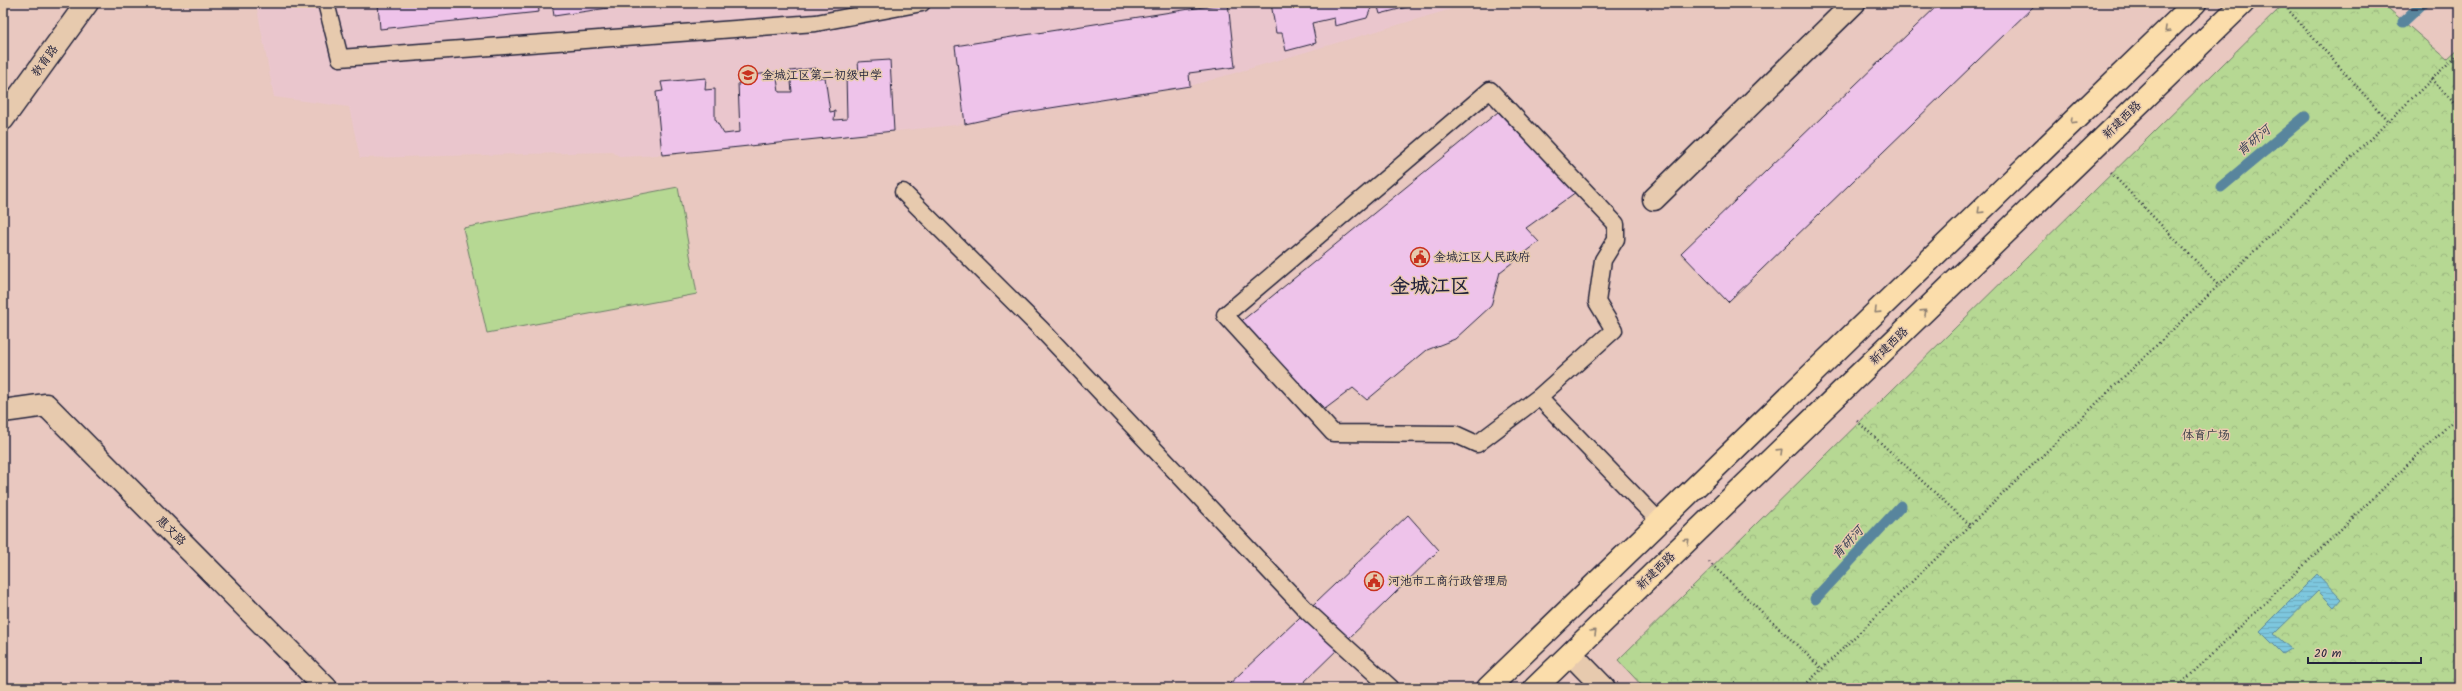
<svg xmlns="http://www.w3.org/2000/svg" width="2462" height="691" font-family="Kalam,'LXGW WenKai TC',sans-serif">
  <defs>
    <pattern id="park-crowns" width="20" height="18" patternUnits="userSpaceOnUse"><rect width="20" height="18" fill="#b6d893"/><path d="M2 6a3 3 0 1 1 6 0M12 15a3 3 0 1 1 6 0" fill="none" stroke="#9cb980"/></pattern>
    <pattern id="water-rules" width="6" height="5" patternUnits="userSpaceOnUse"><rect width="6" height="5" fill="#7dc7de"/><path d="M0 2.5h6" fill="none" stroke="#6cabbf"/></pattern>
  </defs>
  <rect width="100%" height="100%" fill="#e9c8c0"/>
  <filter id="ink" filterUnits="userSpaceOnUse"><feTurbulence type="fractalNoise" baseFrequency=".025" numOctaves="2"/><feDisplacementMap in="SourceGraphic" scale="8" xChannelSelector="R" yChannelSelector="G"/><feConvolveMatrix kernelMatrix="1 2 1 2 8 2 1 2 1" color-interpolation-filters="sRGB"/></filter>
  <g filter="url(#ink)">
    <polygon fill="#eac6cd" points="256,3 1472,3 1190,86 965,124 662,155 621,157 612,152 360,158 349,107 274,97"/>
    <polygon fill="url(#park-crowns)" stroke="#6c7d67" points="2285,3 2382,3 2447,59 2459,48 2459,688 1644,688 1618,660"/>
    <polygon fill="#b6d893" stroke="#6c7d67" points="678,187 697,294 487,333 463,228"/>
    <polygon fill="url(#water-rules)" stroke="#59859d" points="2317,574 2341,599 2334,607 2318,591 2274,634 2291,649 2283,654 2260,631"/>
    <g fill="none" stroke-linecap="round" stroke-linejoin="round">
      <g stroke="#59859d" stroke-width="11">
        <polyline points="2403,22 2423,3"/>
        <polyline points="2221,187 2305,117"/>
        <polyline points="1815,599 1901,506"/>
      </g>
    </g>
    <g fill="#eec3ea" stroke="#22223b">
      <polygon points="378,3 538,3 539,12 380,29"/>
      <polygon points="552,3 642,3 554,16"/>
      <polygon points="1228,3 1235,67 1189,73 1190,86 1006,115 965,124 955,46"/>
      <polygon points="1271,3 1373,3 1367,18 1335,26 1334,18 1312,23 1316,43 1286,51 1282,33 1276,33"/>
      <polygon points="1383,3 1406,3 1407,7 1380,14 1378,7 1384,6"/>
      <polygon points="1940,3 2037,3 1728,302 1681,253"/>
      <polygon points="890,60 894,131 662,155 656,92 663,91 661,82 706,78 705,90 715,89 715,119 724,134 740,132 738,83 748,84 747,76 776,72 779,92 792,92 790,71 816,68 818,78 825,77 830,112 835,111 834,120 847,119 846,74 859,73 858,62"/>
      <polygon points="1498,112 1576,192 1526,228 1539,242 1500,272 1491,306 1455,339 1427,350 1367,400 1353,388 1325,409 1238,324"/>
      <polygon points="1408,515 1439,550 1298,688 1225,688"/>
    </g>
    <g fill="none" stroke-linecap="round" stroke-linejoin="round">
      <defs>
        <g id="lane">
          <polyline points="326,3 340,58 816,23 922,3"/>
          <polyline points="903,192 1042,330 1308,612 1391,688"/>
          <polyline points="1539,397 1477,444 1455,434 1333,433 1225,315 1490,90 1616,224 1616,239 1603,260 1597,302 1614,330 1539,397 1660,522"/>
        </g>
        <g id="street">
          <polyline points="1654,199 1854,3"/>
          <polyline points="3,411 46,405 326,688"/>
          <polyline points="1571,654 1604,688"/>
        </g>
        <polyline id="secondary" points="3,119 87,3"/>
        <g id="primary">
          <polyline points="1488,688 2195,3"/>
          <polyline points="1535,688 2243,3"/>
        </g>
      </defs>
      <use href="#lane" stroke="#22223b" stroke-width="19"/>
      <use href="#street" stroke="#22223b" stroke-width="25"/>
      <use href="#secondary" stroke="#22223b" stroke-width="25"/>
      <use href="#primary" stroke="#22223b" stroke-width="25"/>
      <g stroke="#22223b" stroke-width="2.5" stroke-dasharray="1 3" stroke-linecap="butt">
        <polyline points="2282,3 2387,120"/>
        <polyline points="2431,79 2459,108"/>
        <polyline points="2111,173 2219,285"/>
        <polyline points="1857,421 1971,526"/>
        <polyline points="1709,562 1822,669"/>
        <polyline points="1802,688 2459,53"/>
        <polyline points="2177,688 2459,415"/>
      </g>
      <use href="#lane" stroke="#e7caae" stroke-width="16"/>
      <use href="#street" stroke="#e7caae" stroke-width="22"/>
      <use href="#secondary" stroke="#e7caae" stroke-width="22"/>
      <use href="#primary" stroke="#fbddab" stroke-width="22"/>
    </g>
    <defs><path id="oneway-chevron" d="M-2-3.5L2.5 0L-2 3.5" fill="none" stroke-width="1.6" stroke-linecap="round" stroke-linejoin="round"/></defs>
    <g stroke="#8e8073">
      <use href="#oneway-chevron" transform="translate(2167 30) rotate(136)"/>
      <use href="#oneway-chevron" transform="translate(2073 121) rotate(136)"/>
      <use href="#oneway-chevron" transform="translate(1980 211) rotate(136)"/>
      <use href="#oneway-chevron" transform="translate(1877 311) rotate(136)"/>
      <use href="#oneway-chevron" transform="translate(1924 312) rotate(-44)"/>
      <use href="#oneway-chevron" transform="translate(1780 451) rotate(-44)"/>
      <use href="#oneway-chevron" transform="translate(1687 541) rotate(-44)"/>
      <use href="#oneway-chevron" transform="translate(1594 632) rotate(-44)"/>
    </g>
  </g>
  <defs>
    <symbol id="school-ring" viewBox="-11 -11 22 22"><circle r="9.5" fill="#e7caae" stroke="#c8321e" stroke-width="1.5"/><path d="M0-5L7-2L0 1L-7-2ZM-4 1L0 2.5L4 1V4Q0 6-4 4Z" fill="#c8321e"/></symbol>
    <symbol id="civic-ring" viewBox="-11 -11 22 22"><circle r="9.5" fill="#e7caae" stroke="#c8321e" stroke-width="1.5"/><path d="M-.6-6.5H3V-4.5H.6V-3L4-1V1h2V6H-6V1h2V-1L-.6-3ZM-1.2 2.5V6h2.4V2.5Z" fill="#c8321e"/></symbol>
  </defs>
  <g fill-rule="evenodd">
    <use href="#school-ring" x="737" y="64" width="22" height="22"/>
    <use href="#civic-ring" x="1409" y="246" width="22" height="22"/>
    <use href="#civic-ring" x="1363" y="570" width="22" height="22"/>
  </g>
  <g text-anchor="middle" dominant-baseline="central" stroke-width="3" stroke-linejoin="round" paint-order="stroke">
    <g font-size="12" fill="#22223b" stroke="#e7caae">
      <text transform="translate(45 61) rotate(-54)">教育路</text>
      <text transform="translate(2122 120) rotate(-44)">新建西路</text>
      <text transform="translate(1889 346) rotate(-44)">新建西路</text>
      <text transform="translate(171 531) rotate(45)">惠文路</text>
      <text transform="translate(1656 571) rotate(-44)">新建西路</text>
    </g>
    <g font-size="12" fill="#22223b" stroke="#e7caae" text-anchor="start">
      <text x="762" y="75">金城江区第二初级中学</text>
      <text x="1434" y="257">金城江区人民政府</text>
      <text x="1388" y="581">河池市工商行政管理局</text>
    </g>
    <g font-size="12" fill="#383d48" stroke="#e7caae">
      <text x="2206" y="435">体育广场</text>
    </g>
    <g font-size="13" font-style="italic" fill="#303b53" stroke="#e7caae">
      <text transform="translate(2254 141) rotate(-40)">肯研河</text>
      <text transform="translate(1848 543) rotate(-47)">肯研河</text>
    </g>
    <g font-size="20" font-weight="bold" fill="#22223b" stroke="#e7caae">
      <text x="1430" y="287">金城江区</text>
    </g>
  </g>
  <rect width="2462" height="691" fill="none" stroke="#e7caae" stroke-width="16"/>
  <rect x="8" y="8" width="2446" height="675" fill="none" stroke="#22223b" stroke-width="1.5" filter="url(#ink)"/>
  <path d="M2308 657v6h113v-6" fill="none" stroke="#22223b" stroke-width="2"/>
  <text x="2314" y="657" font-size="12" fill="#22223b" stroke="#e7caae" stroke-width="3" paint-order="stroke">20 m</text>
</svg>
